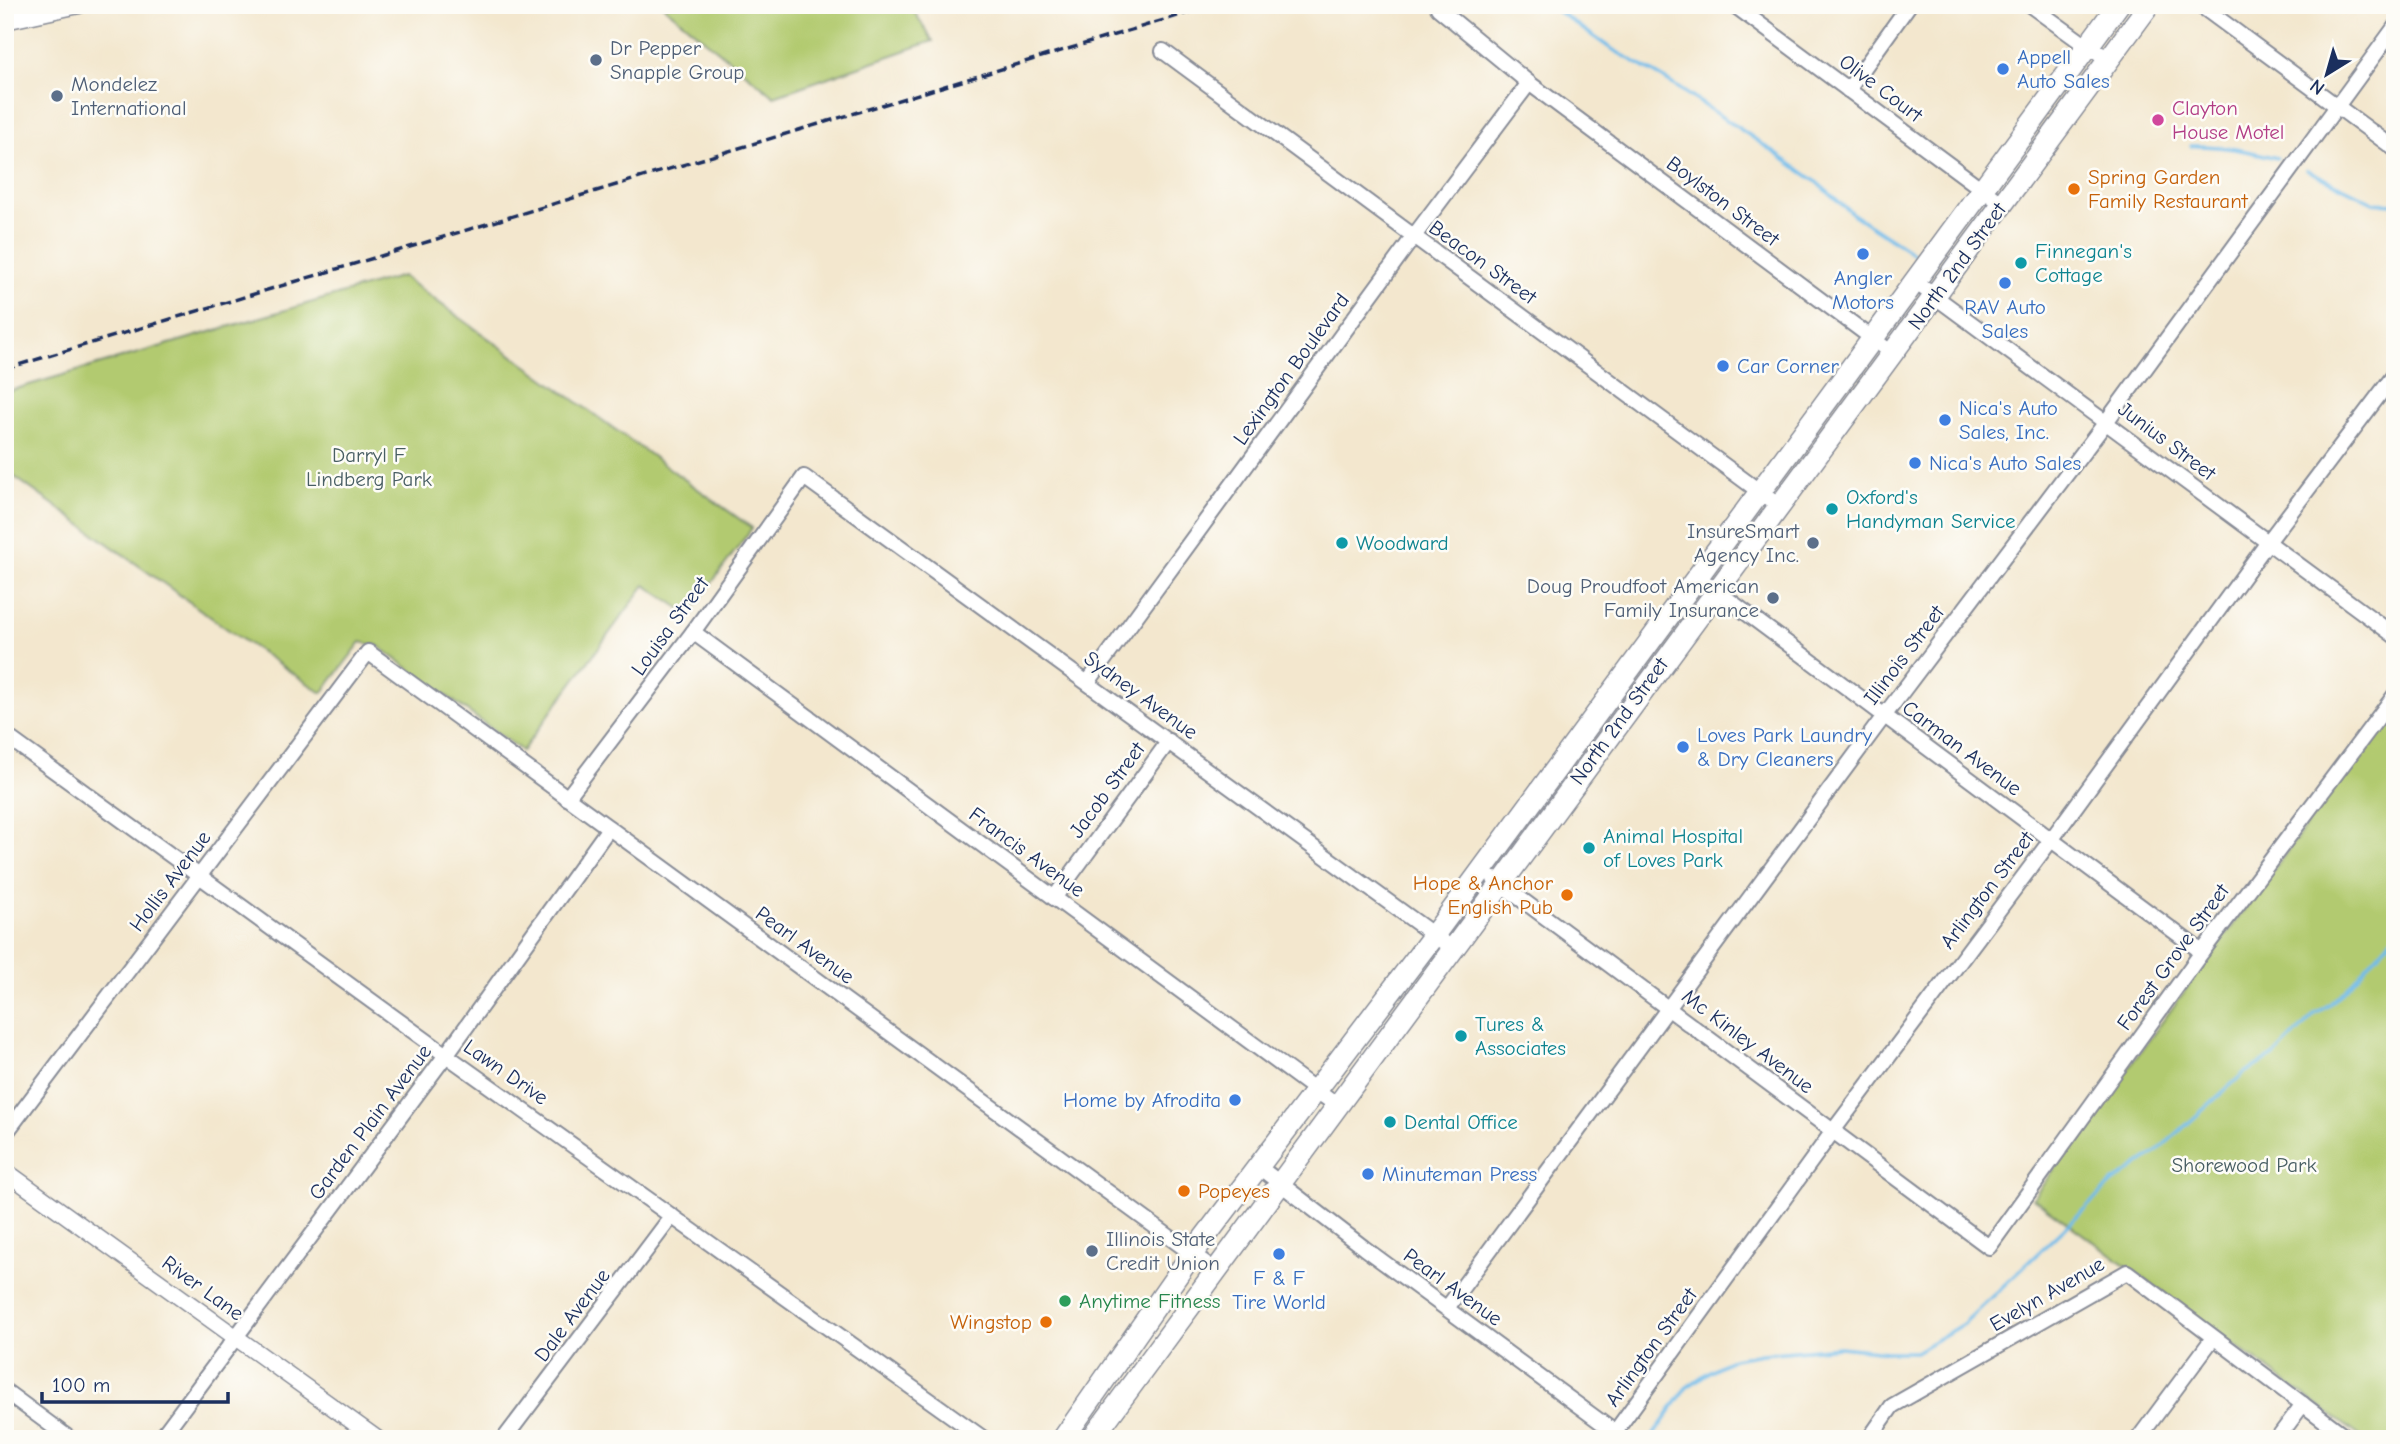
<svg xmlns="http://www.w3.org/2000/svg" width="2400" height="1444" font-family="'Comic Neue',sans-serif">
  <rect width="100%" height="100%" fill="#fdfcf7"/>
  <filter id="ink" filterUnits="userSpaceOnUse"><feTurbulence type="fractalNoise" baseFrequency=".0143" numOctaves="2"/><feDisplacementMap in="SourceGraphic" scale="14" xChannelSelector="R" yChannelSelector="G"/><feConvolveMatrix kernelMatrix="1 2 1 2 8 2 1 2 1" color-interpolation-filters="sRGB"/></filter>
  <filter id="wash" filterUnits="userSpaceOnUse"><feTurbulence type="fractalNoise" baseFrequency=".00686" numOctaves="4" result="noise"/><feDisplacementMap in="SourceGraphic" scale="28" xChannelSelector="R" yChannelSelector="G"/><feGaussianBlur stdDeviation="1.57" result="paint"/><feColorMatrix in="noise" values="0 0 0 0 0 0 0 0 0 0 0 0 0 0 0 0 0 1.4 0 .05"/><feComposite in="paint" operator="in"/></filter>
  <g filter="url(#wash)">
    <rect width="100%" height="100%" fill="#f3e7ce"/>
    <g fill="#b2ca6f" stroke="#667c66" stroke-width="2">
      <polygon points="662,5 910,5 933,41 774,96"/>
      <polygon points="402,276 752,528 689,614 645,585 522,751 378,646 361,642 322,693 237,636 5,470 5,392"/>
      <polygon points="2395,704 2395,1439 2364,1439 2033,1198"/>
    </g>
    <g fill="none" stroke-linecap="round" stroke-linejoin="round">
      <g stroke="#71bcea" stroke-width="3.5">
        <polyline points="1549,5 1610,48 1663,78 1749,135 1814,180 1853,214 1914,254"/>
        <path d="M2191,146C2221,145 2248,151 2277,158"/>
        <polyline points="2307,170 2375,203 2395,204"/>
        <polyline points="1651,1439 1686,1388 1710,1371 1733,1359 1762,1354 1840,1347 1887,1352 1916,1352 1963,1324 2112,1183 2154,1154 2244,1073 2274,1056 2315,1014 2330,1004 2348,987 2395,935"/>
      </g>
    </g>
  </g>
  <g filter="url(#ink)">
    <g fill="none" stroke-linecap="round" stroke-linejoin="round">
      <defs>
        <g id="minor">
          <polyline points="1734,5 2002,204"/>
          <polyline points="2030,5 2088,47 2108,58"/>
          <polyline points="2200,5 2395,149"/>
          <polyline points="1438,8 1529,83 1892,353"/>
          <polyline points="1163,51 1779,506"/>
          <polyline points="1848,90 1909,5"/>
          <polyline points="1914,281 2395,636"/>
          <polyline points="1698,577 2202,952"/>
          <polyline points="693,632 1336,1105"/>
          <polyline points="1088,682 1414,236 1529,83"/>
          <polyline points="5,735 446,1055 984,1439"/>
          <polyline points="567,798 693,632 804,477 1453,949"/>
          <polyline points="1494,879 1989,1247 2202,952 2395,695"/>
          <polyline points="1054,898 1169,741"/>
          <polyline points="5,1134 368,652 1216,1271"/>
          <polyline points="1259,1167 1364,1248 1624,1439"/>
          <polyline points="1447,1308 1884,716 2106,422 2395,27"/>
          <polyline points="5,1391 70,1439"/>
          <polyline points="1615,1432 1833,1131 2051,840 2268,542 2395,374"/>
          <polyline points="160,1439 446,1055 609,828"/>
          <polyline points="504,1439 672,1216"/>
          <polyline points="1869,1439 1892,1406 2127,1272 2349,1439"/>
          <polyline points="2138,1439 2213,1338"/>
          <polyline points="2277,1439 2303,1404"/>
        </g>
        <g id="tertiary">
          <polyline points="5,21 79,5"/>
          <polyline points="5,1171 377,1439"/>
        </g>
        <g id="primary">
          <polyline points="1063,1439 1192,1254 1434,935 2118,5"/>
          <polyline points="1092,1439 2149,5"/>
        </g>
      </defs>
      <use href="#minor" stroke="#878b96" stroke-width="18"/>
      <use href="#tertiary" stroke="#878b96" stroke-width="19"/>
      <use href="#primary" stroke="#878b96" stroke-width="24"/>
      <use href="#minor" stroke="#fff" stroke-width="14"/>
      <use href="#tertiary" stroke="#fff" stroke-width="16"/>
      <use href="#primary" stroke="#fff" stroke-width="21"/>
      <polyline stroke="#1b2f5e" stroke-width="3.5" stroke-dasharray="10 5" stroke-linecap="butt" points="5,369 1214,5"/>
    </g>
  </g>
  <g fill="#5c6f8a" stroke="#fdfcf7" stroke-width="2.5">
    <circle cx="596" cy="60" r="7"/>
    <circle cx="57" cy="96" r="7"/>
    <circle cx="1813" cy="543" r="7"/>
    <circle cx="1773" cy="598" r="7"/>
    <circle cx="1092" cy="1251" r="7"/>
  </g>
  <g fill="#3f7fe0" stroke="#fdfcf7" stroke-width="2.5">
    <circle cx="2003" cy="69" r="7"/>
    <circle cx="1863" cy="254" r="7"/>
    <circle cx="2005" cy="283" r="7"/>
    <circle cx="1723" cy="366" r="7"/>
    <circle cx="1945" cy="420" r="7"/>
    <circle cx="1915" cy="463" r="7"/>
    <circle cx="1683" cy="747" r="7"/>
    <circle cx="1235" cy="1100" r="7"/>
    <circle cx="1368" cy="1174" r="7"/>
    <circle cx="1279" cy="1254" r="7"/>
  </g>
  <circle fill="#d1479c" stroke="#fdfcf7" stroke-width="2.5" cx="2158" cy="120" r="7"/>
  <g fill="#e8710a" stroke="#fdfcf7" stroke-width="2.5">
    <circle cx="2074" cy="189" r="7"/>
    <circle cx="1567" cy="895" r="7"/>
    <circle cx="1184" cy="1191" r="7"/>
    <circle cx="1046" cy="1322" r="7"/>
  </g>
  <g fill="#0f9aa8" stroke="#fdfcf7" stroke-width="2.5">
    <circle cx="2021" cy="263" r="7"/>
    <circle cx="1832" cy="509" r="7"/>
    <circle cx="1342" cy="543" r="7"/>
    <circle cx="1589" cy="848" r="7"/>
    <circle cx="1461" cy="1036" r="7"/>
    <circle cx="1390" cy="1122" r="7"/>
  </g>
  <circle fill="#2e9e5b" stroke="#fdfcf7" stroke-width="2.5" cx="1065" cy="1301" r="7"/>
  <g text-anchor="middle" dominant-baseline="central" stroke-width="5" stroke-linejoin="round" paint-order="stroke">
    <g font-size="21" fill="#4e5e75" stroke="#fdfcf7" text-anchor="start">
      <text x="610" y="48">Dr Pepper<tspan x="610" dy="24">Snapple Group</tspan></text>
      <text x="71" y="84">Mondelez<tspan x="71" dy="24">International</tspan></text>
      <text x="1799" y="531" text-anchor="end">InsureSmart<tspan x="1799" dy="24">Agency Inc.</tspan></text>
      <text x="1759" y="586" text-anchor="end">Doug Proudfoot American<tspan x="1759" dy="24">Family Insurance</tspan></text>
      <text x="1106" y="1239">Illinois State<tspan x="1106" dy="24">Credit Union</tspan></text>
    </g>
    <g font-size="21" fill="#366cbe" stroke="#fdfcf7" text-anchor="start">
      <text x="2017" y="57">Appell<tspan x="2017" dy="24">Auto Sales</tspan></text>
      <text x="1863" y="278" text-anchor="middle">Angler<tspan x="1863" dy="24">Motors</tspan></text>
      <text x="2005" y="307" text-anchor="middle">RAV Auto<tspan x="2005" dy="24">Sales</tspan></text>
      <text x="1737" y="366">Car Corner</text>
      <text x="1959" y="408">Nica's Auto<tspan x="1959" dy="24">Sales, Inc.</tspan></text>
      <text x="1929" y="463">Nica's Auto Sales</text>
      <text x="1697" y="735">Loves Park Laundry<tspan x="1697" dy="24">&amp; Dry Cleaners</tspan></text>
      <text x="1221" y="1100" text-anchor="end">Home by Afrodita</text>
      <text x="1382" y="1174">Minuteman Press</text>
      <text x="1279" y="1278" text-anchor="middle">F &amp; F<tspan x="1279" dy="24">Tire World</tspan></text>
    </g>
    <g font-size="21" fill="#1b2f5e" stroke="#fdfcf7">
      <text transform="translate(1881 88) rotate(37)">Olive Court</text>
      <text transform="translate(1723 201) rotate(37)">Boylston Street</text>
      <text transform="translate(1483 262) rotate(36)">Beacon Street</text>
      <text transform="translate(1957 266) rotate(-54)">North 2nd Street</text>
      <text transform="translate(1291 369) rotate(-54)">Lexington Boulevard</text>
      <text transform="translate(2167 441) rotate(37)">Junius Street</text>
      <text transform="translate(670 626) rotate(-54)">Louisa Street</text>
      <text transform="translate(1904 655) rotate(-53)">Illinois Street</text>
      <text transform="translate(1141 695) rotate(36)">Sydney Avenue</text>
      <text transform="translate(1619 721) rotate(-54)">North 2nd Street</text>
      <text transform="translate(1962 748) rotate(37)">Carman Avenue</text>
      <text transform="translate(1107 790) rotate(-54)">Jacob Street</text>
      <text transform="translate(1027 852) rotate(36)">Francis Avenue</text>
      <text transform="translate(170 881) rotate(-53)">Hollis Avenue</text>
      <text transform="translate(1987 890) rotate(-53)">Arlington Street</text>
      <text transform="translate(805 945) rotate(36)">Pearl Avenue</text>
      <text transform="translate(2173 957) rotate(-54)">Forest Grove Street</text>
      <text transform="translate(1748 1041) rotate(37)">Mc Kinley Avenue</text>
      <text transform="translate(506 1072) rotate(35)">Lawn Drive</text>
      <text transform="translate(370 1122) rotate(-53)">Garden Plain Avenue</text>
      <text transform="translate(1453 1287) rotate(36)">Pearl Avenue</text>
      <text transform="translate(203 1288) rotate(36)">River Lane</text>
      <text transform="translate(2047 1294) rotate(-30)">Evelyn Avenue</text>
      <text transform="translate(572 1315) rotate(-53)">Dale Avenue</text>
      <text transform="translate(1651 1347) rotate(-54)">Arlington Street</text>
    </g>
    <g font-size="21" fill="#b23c85" stroke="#fdfcf7" text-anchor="start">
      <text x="2172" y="108">Clayton<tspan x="2172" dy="24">House Motel</tspan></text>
    </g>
    <g font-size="21" fill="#c56008" stroke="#fdfcf7" text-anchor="start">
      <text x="2088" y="177">Spring Garden<tspan x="2088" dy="24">Family Restaurant</tspan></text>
      <text x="1553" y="883" text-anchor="end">Hope &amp; Anchor<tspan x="1553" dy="24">English Pub</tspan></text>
      <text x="1198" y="1191">Popeyes</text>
      <text x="1032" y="1322" text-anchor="end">Wingstop</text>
    </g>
    <g font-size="21" fill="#0d838f" stroke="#fdfcf7" text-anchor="start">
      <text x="2035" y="251">Finnegan's<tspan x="2035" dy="24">Cottage</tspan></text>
      <text x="1846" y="497">Oxford's<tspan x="1846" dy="24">Handyman Service</tspan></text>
      <text x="1356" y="543">Woodward</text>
      <text x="1603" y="836">Animal Hospital<tspan x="1603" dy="24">of Loves Park</tspan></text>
      <text x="1475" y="1024">Tures &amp;<tspan x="1475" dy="24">Associates</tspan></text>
      <text x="1404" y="1122">Dental Office</text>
    </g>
    <g font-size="21" fill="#485e63" stroke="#fdfcf7">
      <text x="369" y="455">Darryl F<tspan x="369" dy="24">Lindberg Park</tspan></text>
      <text x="2244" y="1165">Shorewood Park</text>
    </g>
    <g font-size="21" fill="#27864d" stroke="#fdfcf7" text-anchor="start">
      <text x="1079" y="1301">Anytime Fitness</text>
    </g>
  </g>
  <rect width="2400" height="1444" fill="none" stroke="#fdfcf7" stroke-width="28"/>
  <g transform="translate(2327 74) rotate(217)" stroke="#fdfcf7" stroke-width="5" paint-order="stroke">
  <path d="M0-5L12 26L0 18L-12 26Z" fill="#1b2f5e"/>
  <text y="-10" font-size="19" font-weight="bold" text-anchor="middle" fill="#1b2f5e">N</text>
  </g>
  <path d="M42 1392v10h186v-10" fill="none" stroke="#1b2f5e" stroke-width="3.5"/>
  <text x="52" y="1392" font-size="21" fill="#1b2f5e" stroke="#fdfcf7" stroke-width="5" paint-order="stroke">100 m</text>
</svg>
